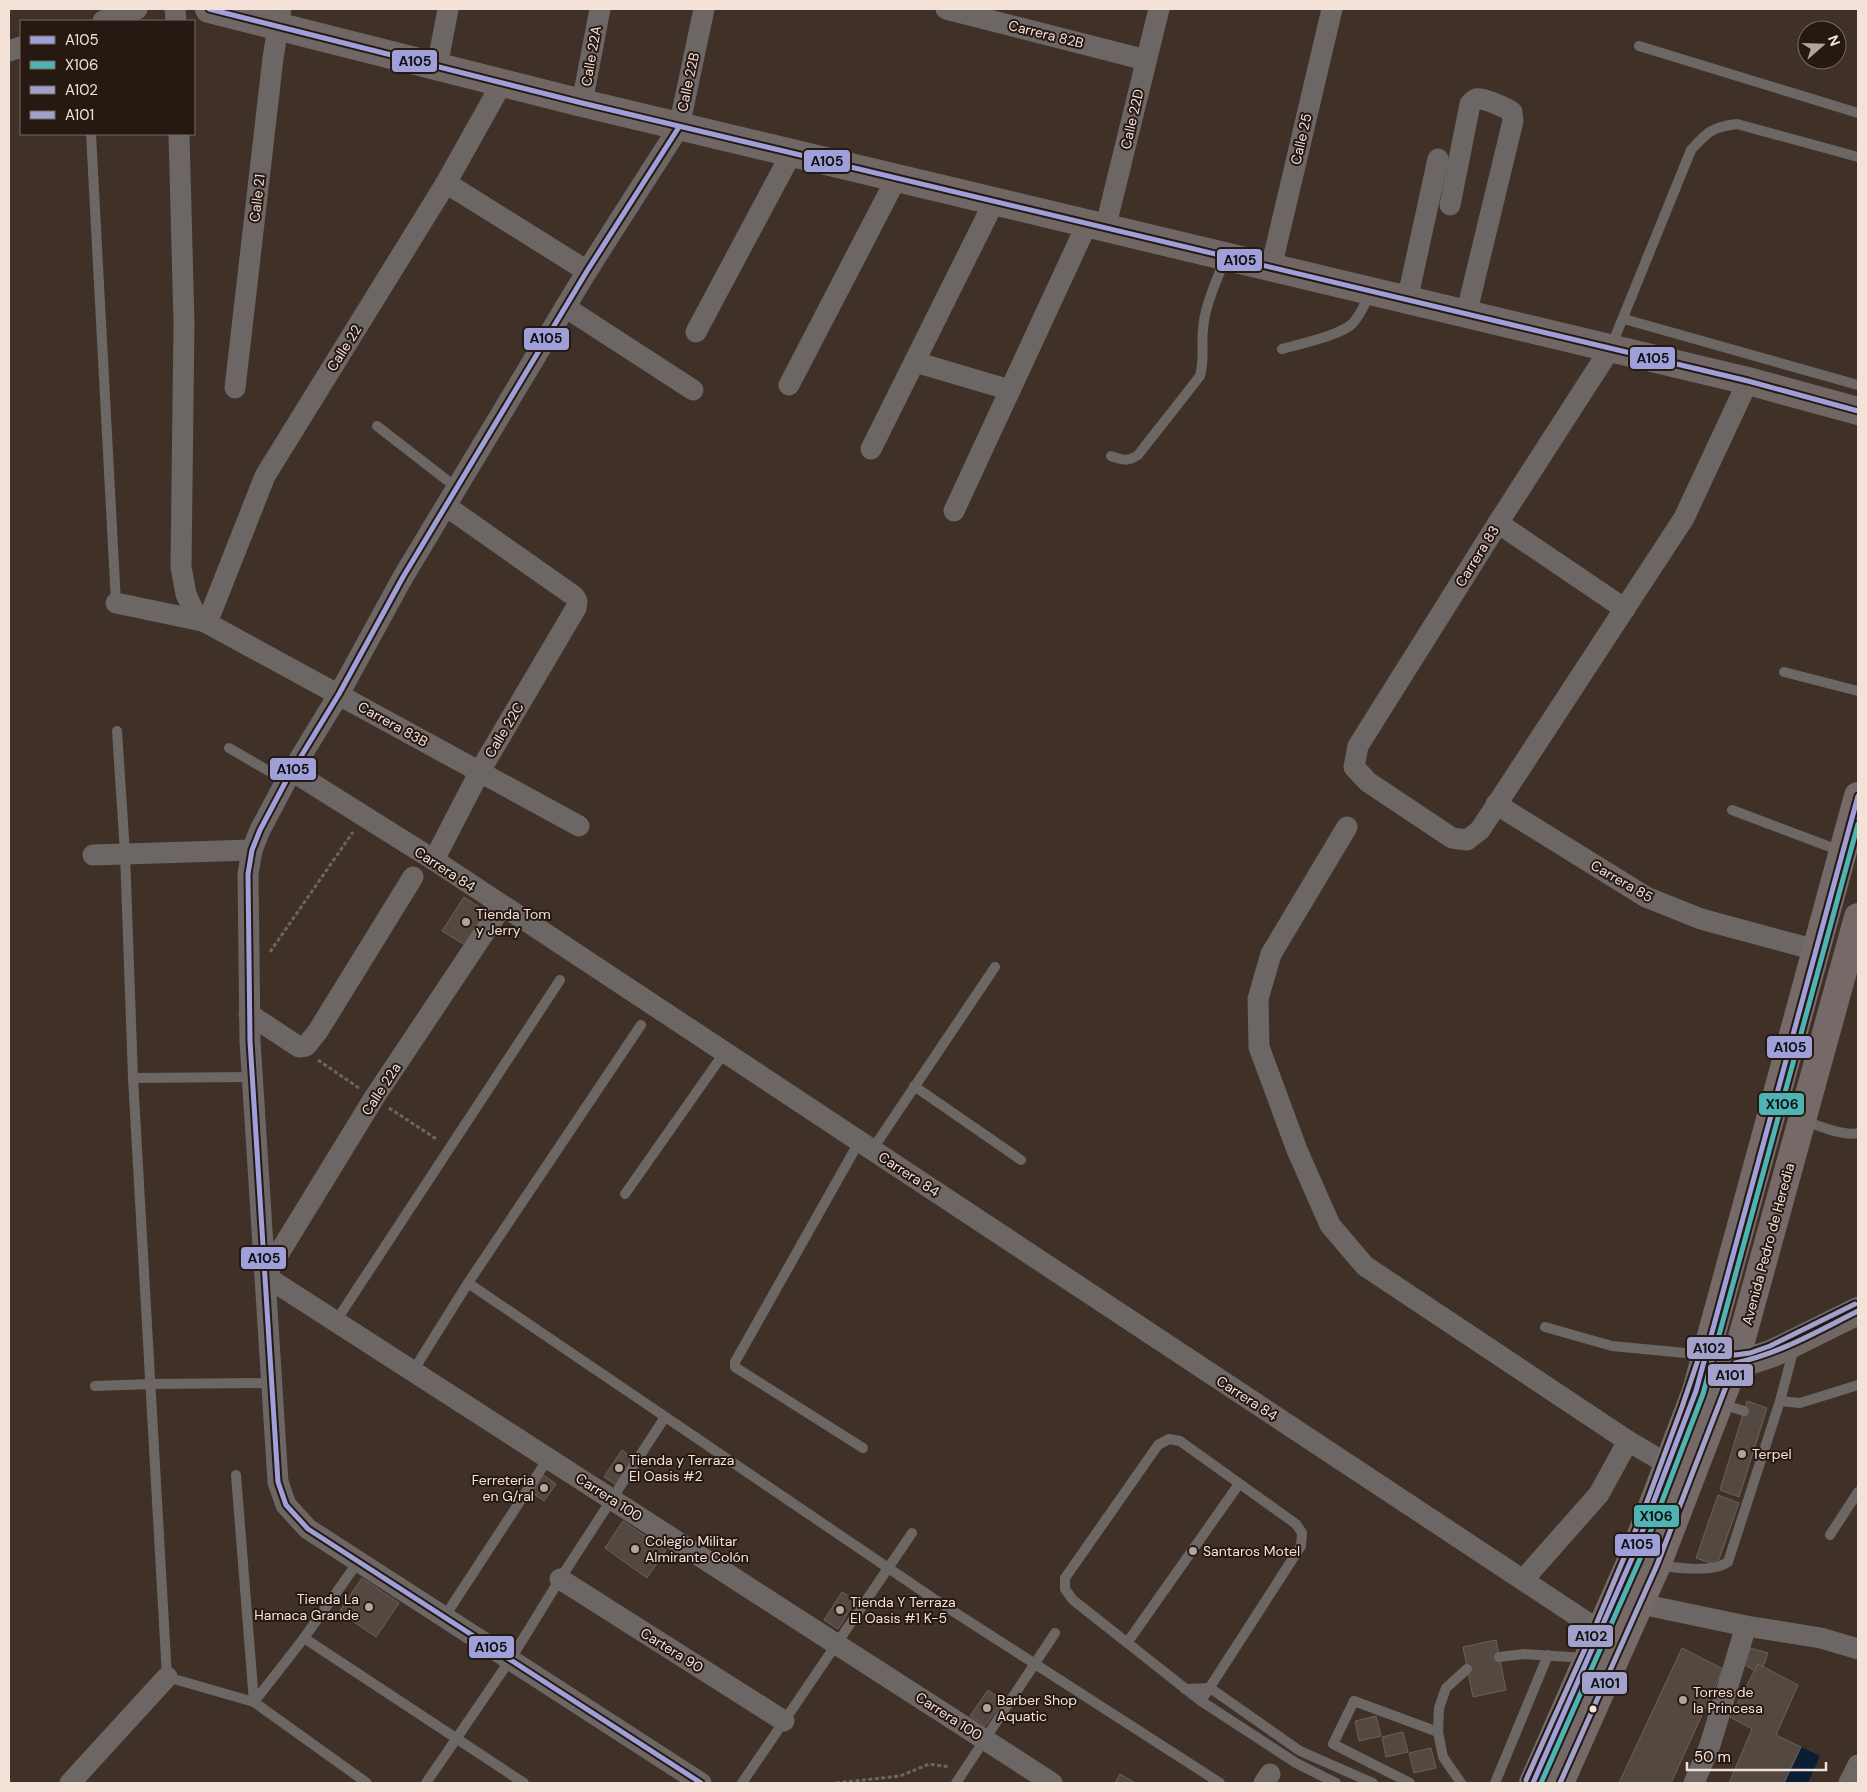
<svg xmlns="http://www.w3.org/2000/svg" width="1867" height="1792" font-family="'DM Sans',sans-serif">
  <rect width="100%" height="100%" fill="#3f3128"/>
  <polygon fill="#0a1f36" points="1801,1747 1820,1756 1808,1783 1784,1783"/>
  <g fill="#544941" stroke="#6d6058">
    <polygon points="464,897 490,914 468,947 442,931"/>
    <polygon points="1747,1401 1767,1408 1739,1497 1720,1490"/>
    <polygon points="622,1450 634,1459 617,1485 604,1477"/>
    <polygon points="543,1475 556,1484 544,1501 531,1492"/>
    <polygon points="1718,1495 1739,1503 1717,1565 1696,1558"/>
    <polygon points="623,1521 666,1550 647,1578 605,1548"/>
    <polygon points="362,1578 399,1603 376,1637 339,1612"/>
    <polygon points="842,1592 856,1600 838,1629 824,1620"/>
    <polygon points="1496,1640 1506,1690 1473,1697 1463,1647"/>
    <polygon points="1682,1648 1723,1669 1671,1783 1619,1783"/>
    <polygon points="1750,1648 1768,1653 1763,1667 1758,1664 1755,1671 1744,1664"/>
    <polygon points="1758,1664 1798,1685 1776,1735 1801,1747 1784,1783 1729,1783 1752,1729 1730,1717"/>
    <polygon points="988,1690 1003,1701 985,1726 970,1716"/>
    <polygon points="1376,1716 1381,1736 1359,1741 1355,1721"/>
    <polygon points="1403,1732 1408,1752 1386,1757 1382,1737"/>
    <polygon points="1431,1748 1436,1768 1414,1773 1409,1753"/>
    <polygon points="1120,1774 1135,1783 1115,1783"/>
  </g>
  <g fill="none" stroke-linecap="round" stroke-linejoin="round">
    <g stroke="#6d6563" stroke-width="3" stroke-dasharray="4 2.5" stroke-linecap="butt">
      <polyline points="270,952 353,832"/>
      <polyline points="318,1060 359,1088"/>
      <polyline points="389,1108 438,1140"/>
      <polyline points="836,1783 900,1776 929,1764 950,1767"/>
    </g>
    <g stroke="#6c6664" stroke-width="10">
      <polyline points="1639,46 1858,113"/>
      <polyline points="91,134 116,603"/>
      <polyline points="1624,319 1858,385"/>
      <path d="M1611,347L1691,150C1707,132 1712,127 1737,124L1858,157"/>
      <path d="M1282,349C1299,344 1342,335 1353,323C1361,314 1365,303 1371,292"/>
      <polyline points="377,426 457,488"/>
      <path d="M1111,456C1122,460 1128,462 1138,455L1200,376C1205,356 1201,347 1203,329C1205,304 1217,281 1225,258"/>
      <polyline points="1784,672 1858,691"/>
      <polyline points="117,731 125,853 133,1078 167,1677 254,1702 367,1783"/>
      <polyline points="229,748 286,781"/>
      <polyline points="1732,810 1841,851"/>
      <polyline points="133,1078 252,1077"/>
      <polyline points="914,1086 1021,1160"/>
      <path d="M1804,1121C1818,1125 1844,1137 1858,1133"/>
      <polyline points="859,1142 735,1362 735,1367 738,1369 863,1448"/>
      <polyline points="872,1150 995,967"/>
      <polyline points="625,1194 724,1053"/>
      <polyline points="468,1283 934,1599 1220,1783"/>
      <polyline points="336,1321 560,980"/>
      <polyline points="1545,1327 1612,1346 1706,1355"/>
      <polyline points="413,1371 468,1283 641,1025"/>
      <polyline points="95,1386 151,1384 270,1383"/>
      <polyline points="1780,1401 1800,1403 1858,1385"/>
      <polyline points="1721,1404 1744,1411"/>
      <polyline points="236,1475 254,1702"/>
      <polyline points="1830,1535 1858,1492"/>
      <path d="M1658,1565C1676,1568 1713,1573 1728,1562L1780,1401L1794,1348"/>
      <polyline points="445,1616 549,1457"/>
      <polyline points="304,1638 524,1783"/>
      <polyline points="1127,1643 1239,1484"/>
      <polyline points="1499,1657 1524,1654 1585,1658"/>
      <polyline points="1185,1689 1210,1688 1300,1751 1373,1783"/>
      <polyline points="1201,1701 1301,1546 1302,1533 1296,1524 1180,1441 1169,1439 1158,1445 1065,1578 1065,1589 1073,1600 1201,1701 1296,1763 1336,1783"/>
      <polyline points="254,1702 304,1638 358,1562"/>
      <polyline points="426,1783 510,1660 560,1579 665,1417"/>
      <polyline points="742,1783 912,1533"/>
      <polyline points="956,1783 1055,1633"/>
      <polyline points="1410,1783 1333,1744 1354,1701 1438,1732"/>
      <polyline points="1461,1783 1443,1757 1438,1732 1439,1708 1446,1688 1467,1669"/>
      <polyline points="1495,1783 1548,1655"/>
    </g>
    <g stroke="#6c6664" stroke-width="21">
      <polyline points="175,9 176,21"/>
      <polyline points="946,9 1146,60"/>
      <polyline points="103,21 137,9"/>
      <polyline points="9,51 21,47"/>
      <polyline points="437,67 448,9"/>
      <polyline points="582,103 600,9"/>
      <polyline points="179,134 184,323 181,567 186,594 193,610 207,623 579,826"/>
      <polyline points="446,183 587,271"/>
      <path d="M1450,205L1470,104C1472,102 1473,100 1476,99C1482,97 1507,108 1512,112L1513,121L1466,315"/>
      <polyline points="1105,229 1159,9"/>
      <polyline points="1271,268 1332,9"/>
      <polyline points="1407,301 1438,159"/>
      <polyline points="565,307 693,390"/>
      <polyline points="696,332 791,154"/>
      <polyline points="1610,349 1498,523 1358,746 1354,767 1368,782 1452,838 1467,840 1480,830 1684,518 1748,381"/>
      <polyline points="915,362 1010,390"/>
      <polyline points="789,385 896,179"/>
      <polyline points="235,388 273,58 281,9"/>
      <polyline points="871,449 994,202"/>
      <polyline points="954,511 1087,224"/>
      <polyline points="1498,523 1625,609"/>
      <polyline points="116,603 207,622"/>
      <polyline points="207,623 265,476 446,183 502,83"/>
      <polyline points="292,771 434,860 1600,1631"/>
      <polyline points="1496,804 1646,897 1701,919 1816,950"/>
      <polyline points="1347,827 1271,954 1258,999 1259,1047 1297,1150 1330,1225 1365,1266 1628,1441 1669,1465"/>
      <polyline points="93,855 252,850"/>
      <polyline points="434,860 480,771 576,608 577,601 574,596 446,506"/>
      <polyline points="502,906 374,1098 265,1276 1052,1783"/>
      <polyline points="249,1014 299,1047 306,1046 318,1031 413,877"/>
      <polyline points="560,1579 784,1721"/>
      <polyline points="1523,1580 1599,1494 1628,1441"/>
      <polyline points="1641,1604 1746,1626 1821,1638 1858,1649"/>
      <polyline points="70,1783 167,1677"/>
      <polyline points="701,1783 308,1529 286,1505 278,1482 250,1041 248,874 252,850 260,830 286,781 339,694 403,577 587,271 679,127 704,9"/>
      <polyline points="1264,1783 1270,1774"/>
      <polyline points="1694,1783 1710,1745 1746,1626"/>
      <polyline points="1849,1783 1858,1765"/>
    </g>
    <g stroke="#706765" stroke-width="28">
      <polyline points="209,9 582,103 1748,381 1858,411"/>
      <polyline points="1707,1355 1735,1363 1752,1360 1773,1353 1858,1311"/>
    </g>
    <g stroke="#756a68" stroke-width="28">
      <polyline points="1533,1783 1633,1556 1696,1391 1858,796"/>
      <polyline points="1560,1783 1657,1565 1735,1363 1858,917"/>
    </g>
    <defs>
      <g id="bus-1">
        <polyline points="209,9 582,103 1748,381 1858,411"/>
        <polyline points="679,127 587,271 403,577 339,694 286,781 260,830 252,850 248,874 250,1041 278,1482 286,1505 308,1529 701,1783"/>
        <polyline points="1533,1783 1633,1556 1696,1391 1858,796"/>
      </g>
      <polyline id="bus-2" points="1541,1783 1640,1559 1703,1394 1858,824"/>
      <polyline id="bus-3" points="1526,1780 1597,1622 1642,1515 1682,1407 1701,1351 1708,1348 1735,1355 1750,1353 1770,1346 1855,1304"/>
      <path id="bus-4" d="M1560,1783L1657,1565L1735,1363C1779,1354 1818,1331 1858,1311"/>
    </defs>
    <use href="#bus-1" stroke="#261912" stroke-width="9"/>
    <use href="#bus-2" stroke="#261912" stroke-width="9"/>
    <use href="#bus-3" stroke="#261912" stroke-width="9"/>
    <use href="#bus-4" stroke="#261912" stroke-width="9"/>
    <use href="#bus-1" stroke="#9f9fda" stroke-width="5"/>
    <use href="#bus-2" stroke="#4db3b3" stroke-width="5"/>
    <use href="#bus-3" stroke="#a1a1cc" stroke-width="5"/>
    <use href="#bus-4" stroke="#a1a1cc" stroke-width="5"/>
  </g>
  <g fill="#b5a49a" stroke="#261912" stroke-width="2">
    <circle cx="466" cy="922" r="5"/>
    <circle cx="1742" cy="1454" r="5"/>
    <circle cx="619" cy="1468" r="5"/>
    <circle cx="544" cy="1488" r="5"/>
    <circle cx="635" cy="1549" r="5"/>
    <circle cx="1193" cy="1551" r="5"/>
    <circle cx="369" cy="1607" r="5"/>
    <circle cx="840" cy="1610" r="5"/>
    <circle cx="1683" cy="1700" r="5"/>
    <circle cx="987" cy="1708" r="5"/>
  </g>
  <circle fill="#f4e2d8" stroke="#261912" stroke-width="2" cx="1593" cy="1709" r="4.5"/>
  <g text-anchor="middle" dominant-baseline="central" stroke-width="4" stroke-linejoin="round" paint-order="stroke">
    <g font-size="14" fill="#f4e2d8" stroke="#261912">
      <text transform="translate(1046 34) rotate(14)">Carrera 82B</text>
      <text transform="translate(591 56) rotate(-80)">Calle 22A</text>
      <text transform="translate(688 82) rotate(-78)">Calle 22B</text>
      <text transform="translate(1132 119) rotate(-77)">Calle 22D</text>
      <text transform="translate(1301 139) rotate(-77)">Calle 25</text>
      <text transform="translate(257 198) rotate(-83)">Calle 21</text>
      <text transform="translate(344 348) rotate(-58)">Calle 22</text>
      <text transform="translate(1477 556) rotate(-58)">Carrera 83</text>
      <text transform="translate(393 724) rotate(29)">Carrera 83B</text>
      <text transform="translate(504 730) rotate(-59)">Calle 22C</text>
      <text transform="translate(445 869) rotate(33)">Carrera 84</text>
      <text transform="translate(1622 881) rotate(30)">Carrera 85</text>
      <text transform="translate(381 1089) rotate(-57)">Calle 22a</text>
      <text transform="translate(909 1174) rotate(33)">Carrera 84</text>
      <text transform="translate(1768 1244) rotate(-75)">Avenida Pedro de Heredia</text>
      <text transform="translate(1247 1398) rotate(33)">Carrera 84</text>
      <text transform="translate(609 1497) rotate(33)">Carrera 100</text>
      <text transform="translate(672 1650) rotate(32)">Cartera 90</text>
      <text transform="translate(949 1716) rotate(33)">Carrera 100</text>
    </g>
    <g font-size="14" fill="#f4e2d8" stroke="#261912" text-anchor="start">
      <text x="476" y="914">Tienda Tom<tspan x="476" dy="16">y Jerry</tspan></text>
      <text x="1752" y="1454">Terpel</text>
      <text x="629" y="1460">Tienda y Terraza<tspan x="629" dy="16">El Oasis #2</tspan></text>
      <text x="534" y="1480" text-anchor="end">Ferreteria<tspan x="534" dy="16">en G/ral</tspan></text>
      <text x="645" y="1541">Colegio Militar<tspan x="645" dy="16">Almirante Colón</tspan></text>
      <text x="1203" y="1551">Santaros Motel</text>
      <text x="359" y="1599" text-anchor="end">Tienda La<tspan x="359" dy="16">Hamaca Grande</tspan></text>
      <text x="850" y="1602">Tienda Y Terraza<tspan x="850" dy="16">El Oasis #1 K-5</tspan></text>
      <text x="1693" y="1692">Torres de<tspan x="1693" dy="16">la Princesa</tspan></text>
      <text x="997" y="1700">Barber Shop<tspan x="997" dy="16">Aquatic</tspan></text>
    </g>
  </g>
  <g stroke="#261912" stroke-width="2">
    <rect x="391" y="49" width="47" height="24" rx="5" fill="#9f9fda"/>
    <rect x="803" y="149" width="48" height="24" rx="5" fill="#9f9fda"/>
    <rect x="1216" y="248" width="47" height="24" rx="5" fill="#9f9fda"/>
    <rect x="523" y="327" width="47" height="24" rx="5" fill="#9f9fda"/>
    <rect x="1629" y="346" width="47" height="24" rx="5" fill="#9f9fda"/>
    <rect x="269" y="757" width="48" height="24" rx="5" fill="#9f9fda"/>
    <rect x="1766" y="1035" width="47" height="24" rx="5" fill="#9f9fda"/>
    <rect x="1758" y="1092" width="47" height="24" rx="5" fill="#4db3b3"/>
    <rect x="240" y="1246" width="47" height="24" rx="5" fill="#9f9fda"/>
    <rect x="1686" y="1336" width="47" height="24" rx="5" fill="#a1a1cc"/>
    <rect x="1707" y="1363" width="47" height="24" rx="5" fill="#a1a1cc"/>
    <rect x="1633" y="1504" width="47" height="24" rx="5" fill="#4db3b3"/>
    <rect x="1614" y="1533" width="47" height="24" rx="5" fill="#9f9fda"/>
    <rect x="1567" y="1624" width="47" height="24" rx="5" fill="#a1a1cc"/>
    <rect x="468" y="1635" width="47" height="24" rx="5" fill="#9f9fda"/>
    <rect x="1581" y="1671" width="47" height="24" rx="5" fill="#a1a1cc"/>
  </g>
  <g font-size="14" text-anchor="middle" font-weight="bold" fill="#111">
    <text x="415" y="66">A105</text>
    <text x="827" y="166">A105</text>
    <text x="1240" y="265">A105</text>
    <text x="546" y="343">A105</text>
    <text x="1653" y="363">A105</text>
    <text x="293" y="774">A105</text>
    <text x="1790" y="1052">A105</text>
    <text x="1782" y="1109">X106</text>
    <text x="264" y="1263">A105</text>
    <text x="1709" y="1353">A102</text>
    <text x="1730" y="1380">A101</text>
    <text x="1656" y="1521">X106</text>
    <text x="1637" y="1549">A105</text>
    <text x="1591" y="1641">A102</text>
    <text x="491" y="1652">A105</text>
    <text x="1605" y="1688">A101</text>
  </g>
  <rect width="1867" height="1792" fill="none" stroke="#f4e2d8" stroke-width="20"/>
  <rect x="20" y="20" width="175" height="115" fill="#261912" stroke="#786961"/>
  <rect x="30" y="36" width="25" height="8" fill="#9f9fda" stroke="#786961"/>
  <text x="65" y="45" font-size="15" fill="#f4e2d8">A105</text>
  <rect x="30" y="61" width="25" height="8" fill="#4db3b3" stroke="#786961"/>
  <text x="65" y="70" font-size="15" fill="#f4e2d8">X106</text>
  <rect x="30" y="86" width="25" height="8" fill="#a1a1cc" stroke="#786961"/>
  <text x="65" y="95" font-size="15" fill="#f4e2d8">A102</text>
  <rect x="30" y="111" width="25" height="8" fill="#a1a1cc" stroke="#786961"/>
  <text x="65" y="120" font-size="15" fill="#f4e2d8">A101</text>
  <g transform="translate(1822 45) rotate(70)"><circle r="24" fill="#261912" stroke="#786961"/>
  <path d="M0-4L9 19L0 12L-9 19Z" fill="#b5a49a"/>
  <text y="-8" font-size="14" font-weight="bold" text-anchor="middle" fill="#f4e2d8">N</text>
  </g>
  <path d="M1687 1762v8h139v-8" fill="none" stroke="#f4e2d8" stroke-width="2.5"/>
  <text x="1694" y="1762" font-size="15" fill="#f4e2d8" stroke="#261912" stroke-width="4" paint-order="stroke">50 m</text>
</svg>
